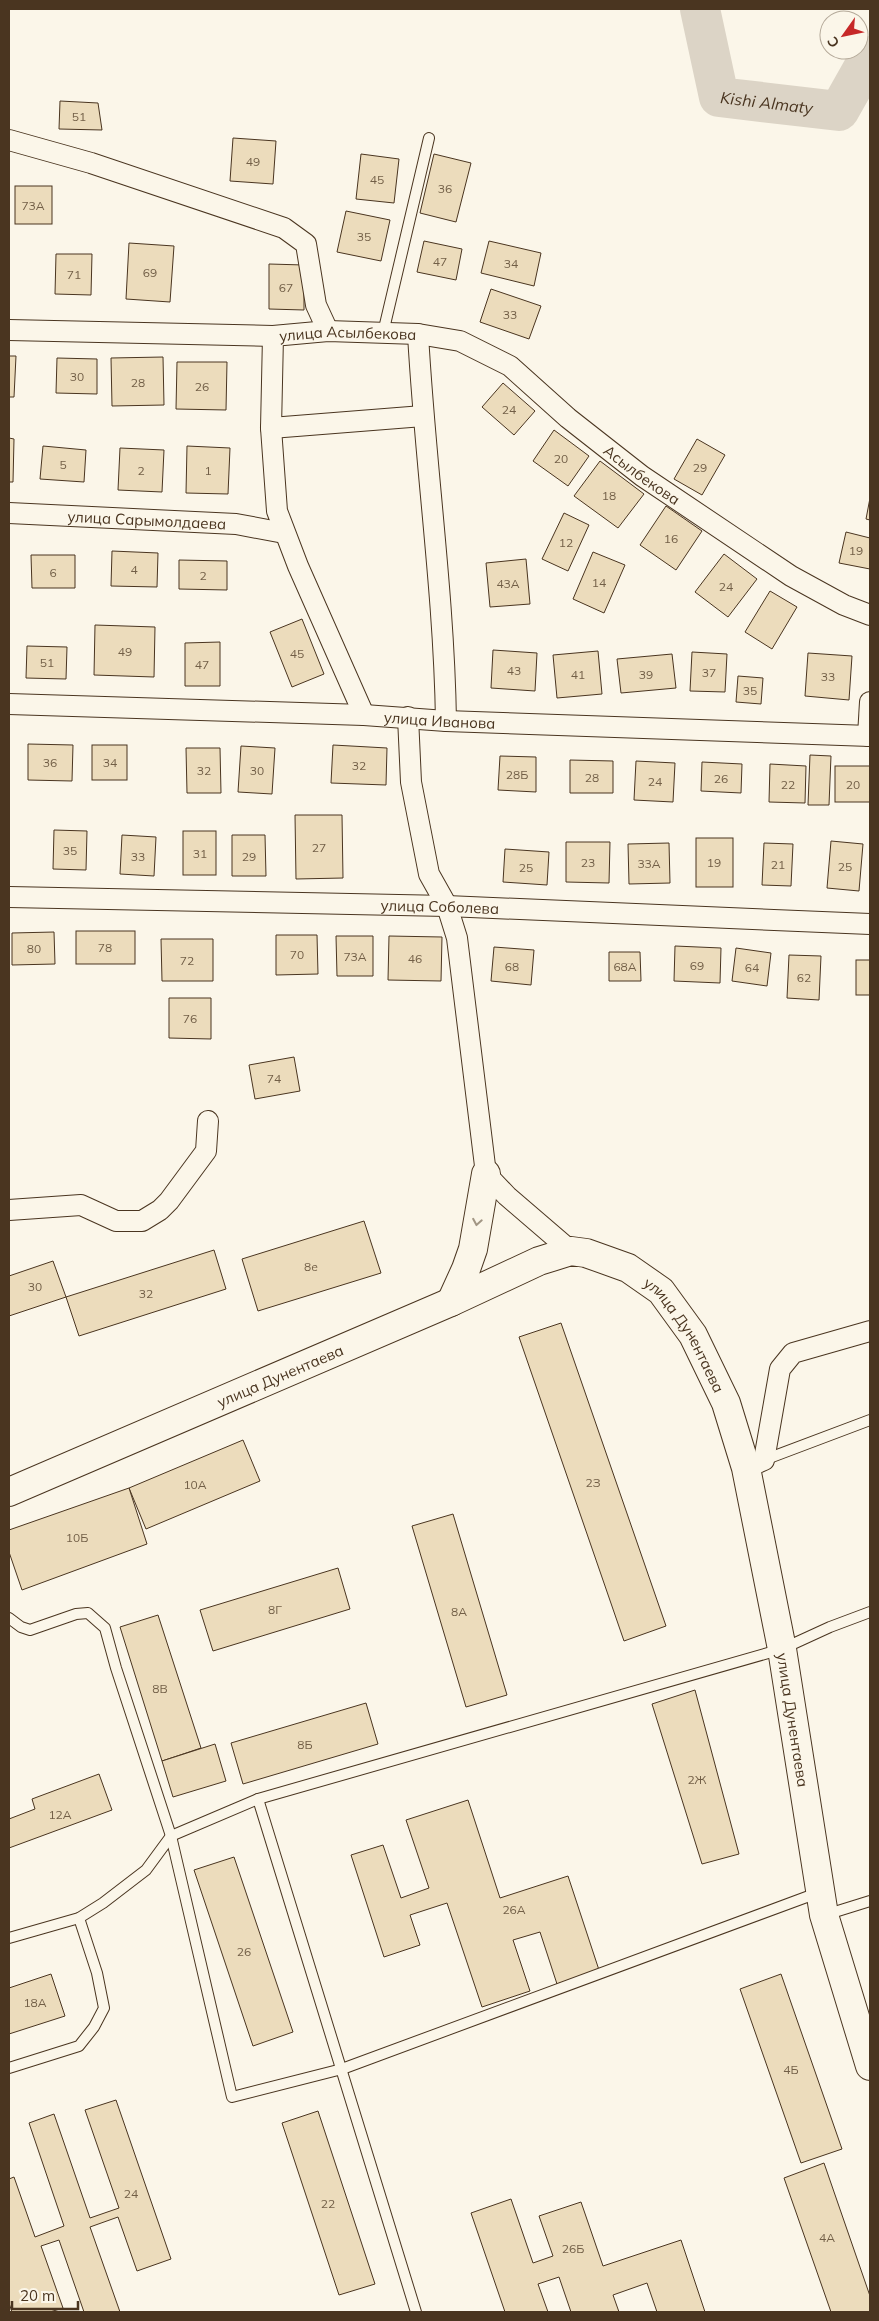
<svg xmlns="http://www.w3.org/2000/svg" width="879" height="2321" font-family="Mulish,sans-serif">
  <rect width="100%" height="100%" fill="#fbf6e9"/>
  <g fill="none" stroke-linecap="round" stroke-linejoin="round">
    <path stroke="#dcd4c6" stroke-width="40" id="s1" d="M700,9L719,97L839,111L870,56"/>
  </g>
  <g fill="#ecdcbc" stroke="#4a3520">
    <polygon points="60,101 98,103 102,130 59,129"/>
    <polygon points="233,138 276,141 273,184 230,181"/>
    <polygon points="361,154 399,159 394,203 356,199"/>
    <polygon points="434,154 471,163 456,222 420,213"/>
    <rect x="15" y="186" width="37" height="38"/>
    <polygon points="346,211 390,220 381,261 337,252"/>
    <polygon points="424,241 462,249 456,280 417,272"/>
    <polygon points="489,241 541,253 534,286 481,273"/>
    <polygon points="129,243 174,246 170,302 126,299"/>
    <polygon points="56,254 92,254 91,295 55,294"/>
    <polygon points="269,264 304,265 304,310 269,309"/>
    <polygon points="491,289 541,306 529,339 480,322"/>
    <polygon points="9,356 16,356 14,397 9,397"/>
    <polygon points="163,357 164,405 112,406 111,358"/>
    <polygon points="57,358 97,359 97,394 56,393"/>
    <polygon points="177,362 227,362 226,410 176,409"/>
    <polygon points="503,383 535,411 514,435 482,407"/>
    <polygon points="554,430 589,456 568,486 533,461"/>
    <polygon points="9,438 14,439 13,482 9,482"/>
    <polygon points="697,439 725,455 702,495 674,479"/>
    <polygon points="43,446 86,450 84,482 40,479"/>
    <polygon points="187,446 230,448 228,494 186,493"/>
    <polygon points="120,448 164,450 162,492 118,490"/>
    <polygon points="600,461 644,494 618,528 574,496"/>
    <polygon points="870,498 870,520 866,519"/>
    <polygon points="666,506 702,531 676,570 640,545"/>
    <polygon points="564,513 589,525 568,571 542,559"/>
    <polygon points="846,532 870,538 870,569 839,563"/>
    <polygon points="112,551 158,553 157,587 111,586"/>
    <polygon points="593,552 625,565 604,613 573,599"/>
    <polygon points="724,554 757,579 728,617 695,592"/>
    <polygon points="31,555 75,555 75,588 32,588"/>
    <polygon points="526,559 530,604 490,607 486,563"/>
    <polygon points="179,560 227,561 227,590 179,589"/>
    <polygon points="770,591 797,607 772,649 745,632"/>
    <polygon points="302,619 324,674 292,687 270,632"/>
    <polygon points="95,625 155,627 154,677 94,675"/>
    <polygon points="220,642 220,686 185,686 185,643"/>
    <polygon points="27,646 67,647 66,679 26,678"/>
    <polygon points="493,650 537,653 535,691 491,688"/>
    <polygon points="598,651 602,694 557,698 553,655"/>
    <polygon points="692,652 727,654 725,692 690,691"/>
    <polygon points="808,653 852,656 849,700 805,696"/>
    <polygon points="672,654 676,688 621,693 617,659"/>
    <polygon points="738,676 763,678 761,704 736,702"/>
    <polygon points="28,744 73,745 72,781 28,780"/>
    <rect x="92" y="745" width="35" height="35"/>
    <polygon points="333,745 387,748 386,785 331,783"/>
    <polygon points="241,746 275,748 272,794 238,792"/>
    <polygon points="186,748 220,748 221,793 187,793"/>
    <polygon points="810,755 831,756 829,805 808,805"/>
    <polygon points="500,756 536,757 536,792 498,790"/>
    <polygon points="570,760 613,761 613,793 570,793"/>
    <polygon points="636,761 675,763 673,802 634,800"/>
    <polygon points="702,762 742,764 741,793 701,791"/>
    <polygon points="770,764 806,766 805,803 769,802"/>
    <rect x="835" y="766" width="35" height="36"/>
    <polygon points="295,815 342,815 343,878 296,879"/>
    <polygon points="54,830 87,831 86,870 53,869"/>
    <rect x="183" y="831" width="33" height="44"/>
    <polygon points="122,835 156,837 154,876 120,874"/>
    <polygon points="232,835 265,835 266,876 232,876"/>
    <rect x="696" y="838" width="37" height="49"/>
    <polygon points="831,841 863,844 859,891 827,888"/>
    <polygon points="566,842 610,842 609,883 566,882"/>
    <polygon points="669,843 670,883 629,884 628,844"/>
    <polygon points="764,843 793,844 791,886 762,885"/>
    <polygon points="505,849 549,852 547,885 503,882"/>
    <rect x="76" y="931" width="59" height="33"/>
    <polygon points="54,932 55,964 12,965 12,933"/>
    <polygon points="276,935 317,935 318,974 276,975"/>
    <polygon points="336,936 373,936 373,976 337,976"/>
    <polygon points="389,936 442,937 441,981 388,980"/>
    <polygon points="161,939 213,939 213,981 162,981"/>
    <polygon points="675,946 721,948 720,983 674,981"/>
    <polygon points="494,947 534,950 531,985 491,981"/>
    <polygon points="736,948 771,953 767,986 732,981"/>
    <polygon points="609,952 640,952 641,981 609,981"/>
    <polygon points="789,955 821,956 819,1000 787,998"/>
    <rect x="856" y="960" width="14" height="35"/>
    <polygon points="169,998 211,998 211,1039 169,1038"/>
    <polygon points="294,1057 300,1091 255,1099 249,1065"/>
    <polygon points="364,1221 381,1273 258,1311 242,1259"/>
    <polygon points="214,1250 226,1289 79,1336 66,1297"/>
    <polygon points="53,1261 66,1297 9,1316 9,1276"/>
    <polygon points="561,1323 666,1626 624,1641 519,1337"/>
    <polygon points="243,1440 260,1481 146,1529 129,1488"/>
    <polygon points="129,1488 147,1544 22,1590 9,1552 9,1530"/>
    <polygon points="453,1514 507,1695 466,1707 412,1526"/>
    <polygon points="338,1568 350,1609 213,1651 200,1610"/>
    <polygon points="158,1615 201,1748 162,1761 120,1627"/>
    <polygon points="695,1690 739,1854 702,1864 652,1704"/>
    <polygon points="366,1703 378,1744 243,1784 231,1743"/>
    <polygon points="215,1744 226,1781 173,1797 162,1761"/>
    <polygon points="99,1774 112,1810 9,1848 9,1819 35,1809 32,1799"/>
    <polygon points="468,1800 500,1898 568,1876 599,1970 557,1984 540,1932 513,1940 530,1991 482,2007 447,1903 410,1915 420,1945 384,1957 351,1855 383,1845 401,1898 429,1888 406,1820"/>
    <polygon points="234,1857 293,2032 253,2046 194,1870"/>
    <polygon points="51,1974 65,2016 9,2034 9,1988"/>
    <polygon points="781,1974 842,2149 801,2163 740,1989"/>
    <polygon points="116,2100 171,2259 137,2271 118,2217 90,2227 120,2312 84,2312 59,2240 41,2246 63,2308 50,2312 12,2312 9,2303 9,2179 14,2177 35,2237 64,2226 29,2123 54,2114 90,2218 119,2208 85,2110"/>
    <polygon points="318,2111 375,2284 339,2295 282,2123"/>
    <polygon points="824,2163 870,2296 870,2312 831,2312 784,2178"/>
    <polygon points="511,2199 533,2263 553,2256 539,2216 581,2202 603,2266 681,2240 705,2312 657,2312 647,2283 613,2295 619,2312 571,2312 559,2277 538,2284 548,2312 505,2312 471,2213"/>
  </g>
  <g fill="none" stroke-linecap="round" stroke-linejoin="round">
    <defs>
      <g id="lane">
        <polyline points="383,333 429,138"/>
        <polyline points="764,1460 870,1420"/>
        <polyline points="9,1618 21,1627 30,1630 76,1614 88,1613 105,1628 116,1668 171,1836 232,2097 342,2069 820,1892"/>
        <polyline points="258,1799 416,2312"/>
        <polyline points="825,1915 870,1901"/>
        <polyline points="9,1938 79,1918 103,1903 146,1870 171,1836 258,1799 782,1649 830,1627 870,1612"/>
        <polyline points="9,2068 79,2046 94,2027 104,2008 97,1973 79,1918"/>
      </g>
      <g id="street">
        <polyline points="9,140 91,163 284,228 306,244 316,305 328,331"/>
        <path id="s2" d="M9,330L273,336L328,331L418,334L460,341L510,366L568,418L642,476L791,576L844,605L870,615"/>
        <path d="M418,334C425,463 444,592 446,721"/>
        <polyline points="273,336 271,428 277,511 298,566 364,715"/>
        <polyline points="271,428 423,416"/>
        <path id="s3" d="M9,513L236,524L284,533"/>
        <path id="s4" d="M9,704L364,715L446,721L870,736"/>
        <polyline points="408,717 411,782 429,874 447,906 457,938 486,1174 507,1196 571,1251"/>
        <polyline points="868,736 870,702"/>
        <path id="s5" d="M9,897L447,906L870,924"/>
        <polyline points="9,1210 81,1205 116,1221 142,1221 160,1210 169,1201 206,1151 208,1121"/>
        <polyline points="746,1468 764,1460 780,1369 793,1353 870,1331"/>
      </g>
      <g id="secondary">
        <polyline points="451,1302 466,1269 473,1249 486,1174"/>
        <path id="s6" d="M9,1492L451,1302L539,1261L571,1251L586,1253L628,1268L661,1291L693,1335L726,1403L746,1468L782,1649L824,1915L870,2066"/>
      </g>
    </defs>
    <use href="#lane" stroke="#4a3520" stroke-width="12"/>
    <use href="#street" stroke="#4a3520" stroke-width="22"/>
    <use href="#secondary" stroke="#4a3520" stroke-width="30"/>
    <use href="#lane" stroke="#fbf6e9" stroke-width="10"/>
    <use href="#street" stroke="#fbf6e9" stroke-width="20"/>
    <use href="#secondary" stroke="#fbf6e9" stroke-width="28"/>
  </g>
  <defs><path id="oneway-chevron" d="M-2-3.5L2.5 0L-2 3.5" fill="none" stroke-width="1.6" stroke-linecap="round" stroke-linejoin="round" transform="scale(1.25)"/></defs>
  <use stroke="#a29684" href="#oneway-chevron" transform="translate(477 1222) rotate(100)"/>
  <g text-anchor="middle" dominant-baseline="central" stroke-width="4" stroke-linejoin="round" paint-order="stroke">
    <g font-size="12" fill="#725f47">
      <text x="79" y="116">51</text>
      <text x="253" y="161">49</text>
      <text x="377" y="179">45</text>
      <text x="445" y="188">36</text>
      <text x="33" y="205">73А</text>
      <text x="364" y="236">35</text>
      <text x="440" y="261">47</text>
      <text x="511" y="263">34</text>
      <text x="150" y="272">69</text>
      <text x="74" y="274">71</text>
      <text x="286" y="287">67</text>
      <text x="510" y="314">33</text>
      <text x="77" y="376">30</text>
      <text x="138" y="382">28</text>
      <text x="202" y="386">26</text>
      <text x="509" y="409">24</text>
      <text x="561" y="458">20</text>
      <text x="63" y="464">5</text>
      <text x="700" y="467">29</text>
      <text x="141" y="470">2</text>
      <text x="208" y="470">1</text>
      <text x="609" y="495">18</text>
      <text x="671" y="538">16</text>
      <text x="566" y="542">12</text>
      <text x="856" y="550">19</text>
      <text x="134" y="569">4</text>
      <text x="53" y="572">6</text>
      <text x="203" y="575">2</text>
      <text x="599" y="582">14</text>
      <text x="508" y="583">43А</text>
      <text x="726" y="586">24</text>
      <text x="125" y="651">49</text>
      <text x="297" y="653">45</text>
      <text x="47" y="662">51</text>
      <text x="202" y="664">47</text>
      <text x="514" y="670">43</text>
      <text x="709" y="672">37</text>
      <text x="578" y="674">41</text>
      <text x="646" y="674">39</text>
      <text x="828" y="676">33</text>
      <text x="750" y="690">35</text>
      <text x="50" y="762">36</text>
      <text x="110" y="762">34</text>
      <text x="359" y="765">32</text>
      <text x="204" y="770">32</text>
      <text x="257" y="770">30</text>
      <text x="517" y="774">28Б</text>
      <text x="592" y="777">28</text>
      <text x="721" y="778">26</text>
      <text x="655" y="781">24</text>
      <text x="788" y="784">22</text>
      <text x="853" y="784">20</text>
      <text x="319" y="847">27</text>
      <text x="70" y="850">35</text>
      <text x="200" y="853">31</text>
      <text x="138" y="856">33</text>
      <text x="249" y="856">29</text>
      <text x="588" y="862">23</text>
      <text x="714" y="862">19</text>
      <text x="649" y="863">33А</text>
      <text x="778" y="864">21</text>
      <text x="845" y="866">25</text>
      <text x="526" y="867">25</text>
      <text x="105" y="947">78</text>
      <text x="34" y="948">80</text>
      <text x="297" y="954">70</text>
      <text x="355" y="956">73А</text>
      <text x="415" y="958">46</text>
      <text x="187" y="960">72</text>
      <text x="697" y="965">69</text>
      <text x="512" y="966">68</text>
      <text x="625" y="966">68А</text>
      <text x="752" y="967">64</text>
      <text x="804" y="977">62</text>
      <text x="190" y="1018">76</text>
      <text x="274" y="1078">74</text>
      <text x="311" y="1266">8е</text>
      <text x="35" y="1286">30</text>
      <text x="146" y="1293">32</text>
      <text x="593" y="1482">2З</text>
      <text x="195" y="1484">10А</text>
      <text x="77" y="1537">10Б</text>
      <text x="275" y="1609">8Г</text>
      <text x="459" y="1611">8А</text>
      <text x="160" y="1688">8В</text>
      <text x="305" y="1744">8Б</text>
      <text x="697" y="1779">2Ж</text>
      <text x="60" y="1814">12А</text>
      <text x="514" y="1909">26А</text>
      <text x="244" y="1951">26</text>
      <text x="35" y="2002">18А</text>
      <text x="791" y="2069">4Б</text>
      <text x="131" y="2193">24</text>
      <text x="328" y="2203">22</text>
      <text x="827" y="2237">4А</text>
      <text x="573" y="2248">26Б</text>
    </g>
    <g font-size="15" fill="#4a3520" stroke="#fbf6e9">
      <text stroke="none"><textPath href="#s2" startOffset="339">улица Асылбекова</textPath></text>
      <text stroke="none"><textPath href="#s2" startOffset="679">Асылбекова</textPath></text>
      <text stroke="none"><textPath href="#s3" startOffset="138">улица Сарымолдаева</textPath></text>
      <text stroke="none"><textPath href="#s4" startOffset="431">улица Иванова</textPath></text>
      <text stroke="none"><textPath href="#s5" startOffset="431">улица Соболева</textPath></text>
      <text stroke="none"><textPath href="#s6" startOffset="761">улица Дунентаева</textPath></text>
      <text stroke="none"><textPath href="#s6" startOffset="295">улица Дунентаева</textPath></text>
      <text stroke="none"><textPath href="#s6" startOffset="1166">улица Дунентаева</textPath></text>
    </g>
    <g font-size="16" font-style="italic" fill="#4a3520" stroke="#fbf6e9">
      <text stroke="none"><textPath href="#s1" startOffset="138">Kіshі Almaty</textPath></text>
    </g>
  </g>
  <rect width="879" height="2321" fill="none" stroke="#4a3520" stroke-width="20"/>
  <g transform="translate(844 35) rotate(237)"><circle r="24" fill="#fbf6e9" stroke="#b4a999"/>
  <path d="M0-4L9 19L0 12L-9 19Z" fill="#c62828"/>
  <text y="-8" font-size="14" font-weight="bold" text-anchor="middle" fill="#4a3520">С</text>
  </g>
  <path d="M12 2301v8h66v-8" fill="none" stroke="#4a3520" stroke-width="2.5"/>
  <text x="20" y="2301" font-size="15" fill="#4a3520" stroke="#fbf6e9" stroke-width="4" paint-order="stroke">20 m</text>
</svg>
